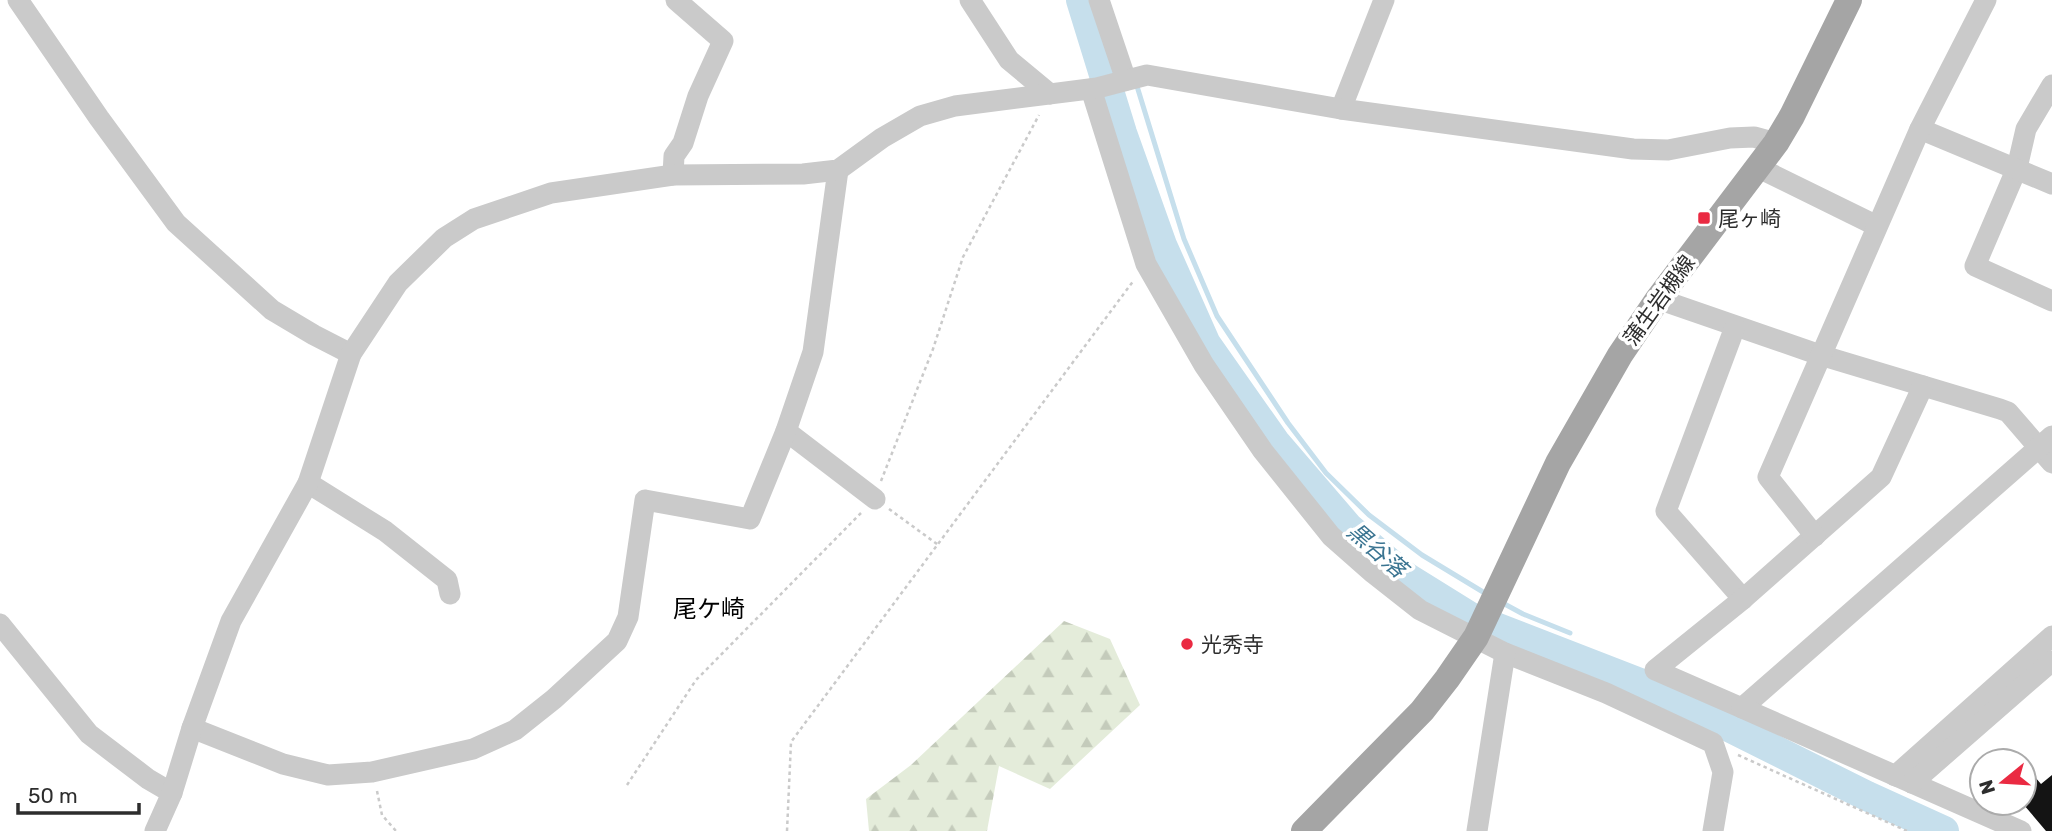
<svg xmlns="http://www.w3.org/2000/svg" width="2052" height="831" font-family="Rubik,'Noto Sans JP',sans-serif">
  <defs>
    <pattern id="forest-firs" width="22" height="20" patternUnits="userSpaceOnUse" patternTransform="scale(1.75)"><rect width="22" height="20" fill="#e4ecda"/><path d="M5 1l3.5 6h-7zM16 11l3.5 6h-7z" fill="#c4cbbb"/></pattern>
  </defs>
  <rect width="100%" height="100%" fill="#fff"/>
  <polygon fill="url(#forest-firs)" points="1064,621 1110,639 1140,705 1050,789 999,766 987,831 869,831 866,799 911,765"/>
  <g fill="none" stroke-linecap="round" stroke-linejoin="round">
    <g stroke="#c6dfec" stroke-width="5">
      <polyline points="1136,83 1184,239 1217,316 1288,423 1326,473 1369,515 1422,555 1488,595"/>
      <polyline points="1499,601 1523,614 1570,633"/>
    </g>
    <polyline stroke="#c6dfec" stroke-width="30" points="1081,0 1122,133 1162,245 1206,344 1275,442 1348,527 1406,577 1472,618 1645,685 1867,796 1944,831"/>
  </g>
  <polygon fill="#141414" points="2024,764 2041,784 2052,775 2052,831 2046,831 2024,805"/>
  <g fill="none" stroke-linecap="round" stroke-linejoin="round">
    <g stroke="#cacaca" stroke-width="2.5" stroke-dasharray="3.5 3.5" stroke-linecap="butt">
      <polyline points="881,481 933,349 963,257 1039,115"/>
      <polyline points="889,509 937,544"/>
      <polyline points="1738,755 1907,831"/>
      <polyline points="627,785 696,680 861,513"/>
      <polyline points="377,791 382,815 396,831"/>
      <polyline points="787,831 791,742 1134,280"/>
    </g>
    <g stroke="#cacaca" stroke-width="21">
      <polyline points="18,0 99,118 176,223 272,310 314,335 351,354"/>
      <polyline points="970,0 1009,60 1050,94"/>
      <polyline points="1099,0 1126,80"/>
      <polyline points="2052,85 2026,129 2017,168 1975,266 2052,301"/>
      <polyline points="1091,89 1146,264 1204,365 1263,451 1331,536 1373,573 1420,610 1505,653 1606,693 1713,743 1723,772 1713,831"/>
      <polyline points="1341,109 1384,0"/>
      <polyline points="1920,129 2052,184"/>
      <polyline points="1759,168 1877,226"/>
      <polyline points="673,175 674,156 683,143 698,96 723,41 676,0"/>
      <polyline points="1658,299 1820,355 2000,409 2008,412 2052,463"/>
      <polyline points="1735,327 1666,511 1743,599"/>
      <polyline points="1923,386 1881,477 1743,599 1655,670 1742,708 2052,436"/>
      <polyline points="786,431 875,499"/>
      <polyline points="308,483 385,531 447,580 450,594"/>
      <polyline points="1815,536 1768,477 1920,129 1986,0"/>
      <polyline points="0,624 89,734 148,779 172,793"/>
      <polyline points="1742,708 2021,831"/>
      <polyline points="192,728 283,764 328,775 372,772 473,749 515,730 554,699 617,641 628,617 645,500 750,519 786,431 813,352 838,170"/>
      <polyline points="1895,776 2052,636"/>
      <polyline points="1912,783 2052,661"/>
      <polyline points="155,831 172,793 192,728 231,621 308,483 351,354 398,283 444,238 474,219 551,193 673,175 803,174 838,170 882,138 920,116 955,106 1097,88 1147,75 1341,109 1633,149 1668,150 1730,138 1754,137 1776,143"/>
      <polyline points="1477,831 1505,653"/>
    </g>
    <polyline stroke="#a5a5a5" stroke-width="26" points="1304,831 1422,711 1447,679 1476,637 1558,463 1620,355 1658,299 1776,143 1792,116 1849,0"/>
  </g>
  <g fill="#ea2a42" stroke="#fff" stroke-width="2.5">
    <rect x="1697" y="211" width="14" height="14" rx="3.5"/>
    <circle cx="1187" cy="644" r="7"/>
  </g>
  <g text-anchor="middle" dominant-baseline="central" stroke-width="7" stroke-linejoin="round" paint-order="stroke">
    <g font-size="21" fill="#2d2d2d" stroke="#fff" text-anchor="start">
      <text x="1718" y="218">尾ヶ崎</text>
      <text x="1201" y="644">光秀寺</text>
    </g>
    <g font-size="21" fill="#2d2d2d" stroke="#fff">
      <text transform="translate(1659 300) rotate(-54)">蒲生岩槻線</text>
    </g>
    <g font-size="23" font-style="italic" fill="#3a7491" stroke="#fff">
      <text transform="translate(1377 550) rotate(41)">黒谷落</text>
    </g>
    <g font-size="24" fill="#000" stroke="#fff">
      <text x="709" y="609">尾ケ崎</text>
    </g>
  </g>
  <g transform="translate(2003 782) rotate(252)"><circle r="33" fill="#ffffff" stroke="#ababab" stroke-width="2"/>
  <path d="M0-5L12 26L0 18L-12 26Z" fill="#ea2a42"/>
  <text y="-10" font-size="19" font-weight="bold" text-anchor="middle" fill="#2d2d2d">N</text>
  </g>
  <path d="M18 803v10h121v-10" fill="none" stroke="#2d2d2d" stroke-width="3.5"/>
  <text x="28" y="803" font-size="21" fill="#2d2d2d" stroke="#ffffff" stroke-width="5" paint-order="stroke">50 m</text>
</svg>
